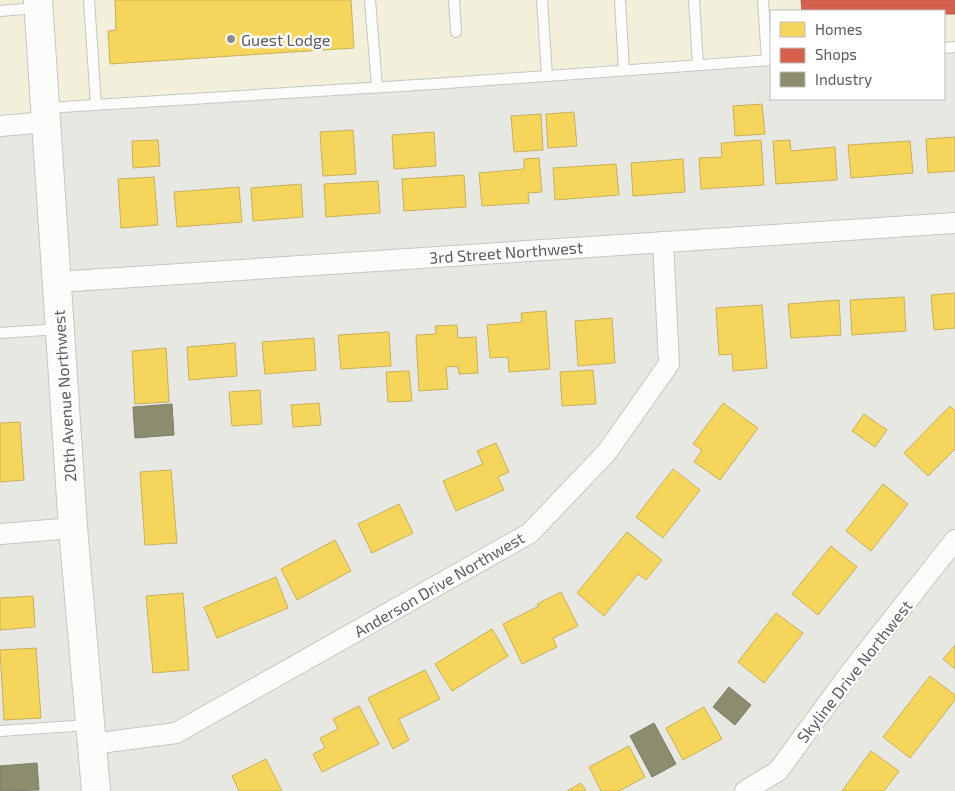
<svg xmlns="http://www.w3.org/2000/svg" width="955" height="791" font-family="'Exo 2',sans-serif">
  <rect width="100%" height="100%" fill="#e8e8e3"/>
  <polygon fill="#f2f0db" points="0,0 955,0 955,47 944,48 944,11 771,11 771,59 45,108 0,126"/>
  <g fill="#f6d55c" stroke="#c7b05d">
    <polygon points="115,0 351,0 354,48 110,64 108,31 116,30"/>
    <polygon points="762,104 765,134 735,136 733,106"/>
    <polygon points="574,112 577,146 548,148 546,114"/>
    <polygon points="541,114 543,150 514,152 511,116"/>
    <polygon points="353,130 356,174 323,176 320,132"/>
    <polygon points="434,132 436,166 394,169 392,135"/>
    <polygon points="955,137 955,171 928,173 926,139"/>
    <polygon points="158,140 160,166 133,168 132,141"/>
    <polygon points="761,140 764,185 701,189 699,158 722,157 721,143"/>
    <polygon points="790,140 791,151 835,147 837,180 776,184 773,141"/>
    <polygon points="910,141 913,173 851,178 848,145"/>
    <polygon points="539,158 542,192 528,193 529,203 482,206 479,173 524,169 524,159"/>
    <polygon points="683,159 685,192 633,196 631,163"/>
    <polygon points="616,164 619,195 555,200 553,168"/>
    <polygon points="464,175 466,207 404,211 402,179"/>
    <polygon points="154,177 158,225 121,228 118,179"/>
    <polygon points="378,181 380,213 326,217 324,184"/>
    <polygon points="301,184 303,217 253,221 251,188"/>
    <polygon points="239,187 242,222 177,227 174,192"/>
    <polygon points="955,293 955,328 934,330 931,295"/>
    <polygon points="904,297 906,331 852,335 850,300"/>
    <polygon points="839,300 841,335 791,338 788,304"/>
    <polygon points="762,305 767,368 733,371 732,354 719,355 716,308"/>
    <polygon points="546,311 550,369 509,372 508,357 490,358 487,325 522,322 521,313"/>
    <polygon points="612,318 615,363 578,366 575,321"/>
    <polygon points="457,325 458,338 476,337 478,373 459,374 458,366 446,367 448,389 419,391 416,335 436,334 435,326"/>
    <polygon points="389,332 391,366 341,369 338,335"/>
    <polygon points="314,338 316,370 265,374 262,342"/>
    <polygon points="235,343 237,376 189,380 187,347"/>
    <polygon points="166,348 169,402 135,404 132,351"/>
    <polygon points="593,370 596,404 562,406 560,372"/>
    <polygon points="409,371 412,401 388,402 386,372"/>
    <polygon points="260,390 262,424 232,426 229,392"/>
    <polygon points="319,403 321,425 293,427 291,405"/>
    <polygon points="723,403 758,428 720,480 694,462 702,450 693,444"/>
    <polygon points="950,406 955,411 955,449 928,476 904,453"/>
    <polygon points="864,414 887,430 875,447 852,431"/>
    <polygon points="20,422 24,480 0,482 0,423"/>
    <polygon points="496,443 509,472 498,477 504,490 456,511 443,481 483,464 477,451"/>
    <polygon points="673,469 700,490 663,538 636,517"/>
    <polygon points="171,470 177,543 145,545 140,472"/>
    <polygon points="883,484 908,504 871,551 846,531"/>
    <polygon points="399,504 413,533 372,553 358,524"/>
    <polygon points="627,532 662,560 646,580 638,574 604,616 577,593"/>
    <polygon points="335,540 351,571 297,600 281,569"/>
    <polygon points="831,546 857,567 818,615 792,594"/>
    <polygon points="276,577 288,608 217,638 204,607"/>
    <polygon points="561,592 578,626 553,638 557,647 522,664 503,624 539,606 537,604"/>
    <polygon points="183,593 189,670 153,673 146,596"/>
    <polygon points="33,596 35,627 0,630 0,598"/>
    <polygon points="776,613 803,633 764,683 738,662"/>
    <polygon points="492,629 508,656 452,691 435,664"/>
    <polygon points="955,645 955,669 943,659"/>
    <polygon points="36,648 41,718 4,720 0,650"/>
    <polygon points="425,670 440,699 399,719 409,740 393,749 368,698"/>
    <polygon points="930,676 955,695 955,700 910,758 883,737"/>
    <polygon points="359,706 379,744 322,772 313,754 325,748 320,738 338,729 333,719"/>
    <polygon points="704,707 722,739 683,760 666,728"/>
    <polygon points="629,746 645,777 619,791 601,791 589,767"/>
    <polygon points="871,751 899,771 884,791 842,791"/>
    <polygon points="266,759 282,791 239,791 232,776"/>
    <polygon points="581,783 586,791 567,791"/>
  </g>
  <polygon fill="#d6604d" stroke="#b05e53" points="801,0 955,0 955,14 944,14 944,11 802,11"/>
  <g fill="#8c8c6e" stroke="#7d7d6a">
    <polygon points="172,404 174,435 135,438 133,407"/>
    <polygon points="729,687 751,705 735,725 713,707"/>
    <polygon points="654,723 676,764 652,777 630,736"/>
    <polygon points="37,763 39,790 0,791 0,766"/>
  </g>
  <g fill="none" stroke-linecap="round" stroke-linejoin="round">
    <defs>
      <g id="lane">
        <polyline points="89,0 96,105"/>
        <polyline points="370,0 377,87"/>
        <polyline points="454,0 456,32"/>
        <polyline points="542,0 547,76"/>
        <polyline points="620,0 624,70"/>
        <polyline points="694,0 698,65"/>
        <polyline points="763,0 767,60"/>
        <polyline points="0,11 37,8"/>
        <polyline points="944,48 955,47"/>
        <polyline points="46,108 433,84 771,60"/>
        <polyline points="0,333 59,329"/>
        <polyline points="0,731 89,725"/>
      </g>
      <g id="street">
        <polyline points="0,126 46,122"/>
        <polyline points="57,282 955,223"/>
        <polyline points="0,534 73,528"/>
        <polyline points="92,744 176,733 530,533 607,452 669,364 663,242"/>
        <polyline points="745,791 778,771 850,673 955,540"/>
      </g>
      <polyline id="secondary" points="38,0 73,528 96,791"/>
    </defs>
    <use href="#lane" stroke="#c5c5c3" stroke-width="12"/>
    <use href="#street" stroke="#c5c5c3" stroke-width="22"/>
    <use href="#secondary" stroke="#c5c5c4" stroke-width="30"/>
    <use href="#lane" stroke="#fcfcfb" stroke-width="10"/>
    <use href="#street" stroke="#fcfcfb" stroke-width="20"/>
    <use href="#secondary" stroke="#fcfcfb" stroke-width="28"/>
  </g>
  <circle fill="#8b8c8e" stroke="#fff" stroke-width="2" cx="231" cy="39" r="5"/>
  <g text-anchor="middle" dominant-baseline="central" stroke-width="5" stroke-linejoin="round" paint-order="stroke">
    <g font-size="16" fill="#595b60" stroke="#fff" text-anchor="start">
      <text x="241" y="39">Guest Lodge</text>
    </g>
    <g font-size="16" fill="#595b60" stroke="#fff">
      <text transform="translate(506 252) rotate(-4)">3rd Street Northwest</text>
      <text transform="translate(64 396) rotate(-94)">20th Avenue Northwest</text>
      <text transform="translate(439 584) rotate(-30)">Anderson Drive Northwest</text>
      <text transform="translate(854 671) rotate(-52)">Skyline Drive Northwest</text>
    </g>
  </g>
  <rect x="770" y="10" width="175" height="90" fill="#ffffff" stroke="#bdbdbf"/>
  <rect x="780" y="22" width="25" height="15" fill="#f6d55c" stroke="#bdbdbf"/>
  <text x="815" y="35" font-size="15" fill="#595b60">Homes</text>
  <rect x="780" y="48" width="25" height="15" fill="#d6604d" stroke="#bdbdbf"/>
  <text x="815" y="60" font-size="15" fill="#595b60">Shops</text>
  <rect x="780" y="72" width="25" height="15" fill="#8c8c6e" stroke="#bdbdbf"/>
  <text x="815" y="85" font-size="15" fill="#595b60">Industry</text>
</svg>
